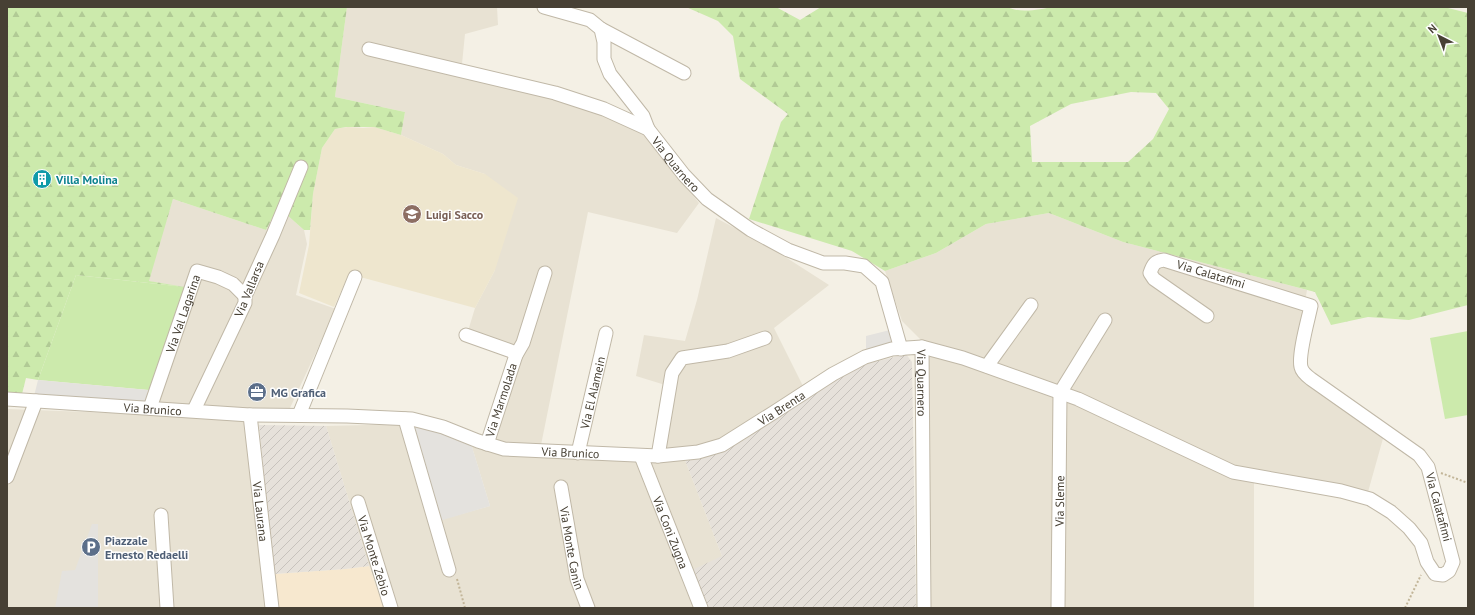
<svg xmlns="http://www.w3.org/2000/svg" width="1475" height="615" font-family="'PT Sans',sans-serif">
  <defs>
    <pattern id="industrial-furrows" width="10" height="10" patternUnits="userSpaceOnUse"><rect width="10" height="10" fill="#e6e1da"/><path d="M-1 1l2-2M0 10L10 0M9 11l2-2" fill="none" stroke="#c7c2bc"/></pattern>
    <pattern id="forest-firs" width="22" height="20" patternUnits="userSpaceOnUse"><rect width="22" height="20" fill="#cceaac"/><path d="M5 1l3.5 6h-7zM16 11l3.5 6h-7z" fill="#b1ca95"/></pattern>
  </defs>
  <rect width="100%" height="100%" fill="#f4f0e5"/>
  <g fill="#e8e2d3">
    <polygon points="347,7 497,7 498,25 465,34 461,74 549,95 639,129 699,203 677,233 588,212 540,450 491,441 520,353 468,331 475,308 495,270 485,174 456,165 443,154 401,135 405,112 335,97"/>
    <polygon points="173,199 266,230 278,207 304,230 307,244 296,295 336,309 290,408 244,408 265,608 7,608 7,409 142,414 185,287 147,281"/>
    <polygon points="1049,213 1123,242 1307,290 1295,361 1384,435 1368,492 1254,471 1254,608 924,608 922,366 927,341 921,340 902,321 885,271 936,253 986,224"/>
    <polygon points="716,218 765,244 829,285 774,328 806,392 685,460 722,556 706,608 384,608 369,566 326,426 406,424 436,521 490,506 472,447 487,444 658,456 675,388 636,376 644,335 685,341 697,300"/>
  </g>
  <polygon fill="#f7e8cf" points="369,566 384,608 279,608 274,574 345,569"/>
  <g fill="url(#industrial-furrows)">
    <polygon points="906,354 912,362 916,608 706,608 692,570 722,556 685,460 744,440 855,367"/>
    <polygon points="259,425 326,426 369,566 345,569 274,574"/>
  </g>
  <polygon fill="#eee6ce" points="348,127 363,128 374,127 401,135 443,154 456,165 485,174 518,198 495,270 475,308 349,274 334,307 299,293 309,245 313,194 322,148 335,129"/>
  <g fill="#cceaac">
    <polygon points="76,275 185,287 149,390 38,380"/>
    <polygon points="1468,331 1468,415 1445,419 1430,338"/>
  </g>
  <g fill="url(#forest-firs)" fill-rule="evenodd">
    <polygon points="7,7 347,7 335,97 405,112 401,135 374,127 346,127 335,129 322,148 313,194 310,230 304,230 278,207 266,230 173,199 149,281 185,287 76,275 38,380 26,378 21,398 7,397"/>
    <path d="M686,7H776L800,20L821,7H1008C1020,14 1041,9 1053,7H1444L1468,13V305L1409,320L1368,317L1331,325L1315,292L1123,242L1049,213L986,224L936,253L885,271L852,251L749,219L781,122L788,114L740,79L733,36L718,21ZM1131,92L1156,93L1169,109L1153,139L1128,162H1032L1030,126L1071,104Z"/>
  </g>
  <g fill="#e4e2de">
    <polygon points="890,330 894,344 866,350 866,336"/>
    <polygon points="38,380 148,390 145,405 34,396"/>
    <polygon points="406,424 414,424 469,441 472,447 490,506 436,522"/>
    <polygon points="92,524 98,524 98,608 55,608 62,571 75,570"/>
  </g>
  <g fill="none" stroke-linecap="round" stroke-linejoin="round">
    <defs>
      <g id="minor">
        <polyline points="544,7 590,20 601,29 604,42 604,59 610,74 643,116 648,129"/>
        <polyline points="601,29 684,73"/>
        <path id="s1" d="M369,49L555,93L604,109L648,129L684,175L707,199L751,230L788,250L823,263H845L864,266L882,282L901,349"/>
        <polyline points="466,335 511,351 516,355 487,444"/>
        <path d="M922,347L963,358L1078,399L1233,472L1341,491L1370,499L1391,512L1409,528L1421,543L1427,562L1435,574L1443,575L1449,571L1453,562L1428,467L1419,455L1311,379C1307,376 1302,372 1301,367C1298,355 1308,320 1311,306L1164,260C1155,261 1153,264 1150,273L1154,279L1207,316"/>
        <polyline points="516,355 523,343 545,273"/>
        <polyline points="987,366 1031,305"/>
        <path id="s2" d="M7,399L250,415L347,416L412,419L443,427L478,441L504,449L658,456L698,452L722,445L776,411L833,374L865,357L892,349L922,347L924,608"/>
        <path id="s3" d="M150,408L197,271L218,277L233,284L245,296"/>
        <polyline points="194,410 245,303 245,296 273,235 301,167"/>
        <path id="s4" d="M250,415L272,608"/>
        <polyline points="299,415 355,277"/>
        <polyline points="405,419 449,570"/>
        <path id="s5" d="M578,453L606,333"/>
        <path id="s6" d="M641,456L701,608"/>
        <polyline points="658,456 672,373 682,358 728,351 765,338"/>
        <polyline points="7,477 36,401"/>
        <path id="s7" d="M561,487L577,579L588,608"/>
        <path id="s8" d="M358,502L391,608"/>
        <polyline points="161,515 167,608"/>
        <path id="s9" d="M1058,608L1060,393L1105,320"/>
      </g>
    </defs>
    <use href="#minor" stroke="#c0b8a7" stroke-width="15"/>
    <g stroke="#c2b598" stroke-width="2" stroke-dasharray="2 2" stroke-linecap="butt">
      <polyline points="1441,473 1468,483"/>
      <polyline points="457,579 465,608"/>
      <polyline points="1405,608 1421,575"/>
    </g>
    <use href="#minor" stroke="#fff" stroke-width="13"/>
  </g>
  <defs>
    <symbol id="building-disc" viewBox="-11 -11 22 22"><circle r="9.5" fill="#0f9aa8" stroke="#fff"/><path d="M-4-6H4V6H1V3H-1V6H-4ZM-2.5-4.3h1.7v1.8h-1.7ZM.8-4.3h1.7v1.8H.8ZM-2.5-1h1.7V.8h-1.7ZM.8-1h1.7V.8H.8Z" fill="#fff"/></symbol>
    <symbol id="school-disc" viewBox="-11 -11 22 22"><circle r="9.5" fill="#8d6e63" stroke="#fff"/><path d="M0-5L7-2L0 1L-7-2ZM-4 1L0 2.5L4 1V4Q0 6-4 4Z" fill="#fff"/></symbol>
    <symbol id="office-disc" viewBox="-11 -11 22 22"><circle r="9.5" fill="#5c6f8a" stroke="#fff"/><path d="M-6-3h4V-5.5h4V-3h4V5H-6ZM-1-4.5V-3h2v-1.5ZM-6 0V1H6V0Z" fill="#fff"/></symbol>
    <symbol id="parking-disc" viewBox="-11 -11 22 22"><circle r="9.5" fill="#5c6f8a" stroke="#fff"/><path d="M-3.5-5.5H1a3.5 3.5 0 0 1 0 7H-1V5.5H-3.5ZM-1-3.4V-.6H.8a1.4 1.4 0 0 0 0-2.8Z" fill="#fff"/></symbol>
  </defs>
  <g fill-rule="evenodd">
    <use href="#building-disc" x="31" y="168" width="22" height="22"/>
    <use href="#school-disc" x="401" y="203" width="22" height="22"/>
    <use href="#office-disc" x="246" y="381" width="22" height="22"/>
    <use href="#parking-disc" x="80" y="536" width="22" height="22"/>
  </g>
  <g text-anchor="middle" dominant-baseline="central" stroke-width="3" stroke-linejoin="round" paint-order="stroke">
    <g font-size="12" fill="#474034" stroke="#fff">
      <text stroke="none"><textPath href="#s1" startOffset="336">Via Quarnero</textPath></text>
      <text transform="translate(1211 274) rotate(17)">Via Calatafimi</text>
      <text transform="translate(249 289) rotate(-68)">Via Vallarsa</text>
      <text stroke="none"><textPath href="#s3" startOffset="100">Via Val Lagarina</textPath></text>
      <text stroke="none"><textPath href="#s2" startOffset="984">Via Quarnero</textPath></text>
      <text stroke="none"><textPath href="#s5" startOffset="62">Via El Alamein</textPath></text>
      <text transform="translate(501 400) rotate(-72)">Via Marmolada</text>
      <text stroke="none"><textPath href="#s2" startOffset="146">Via Brunico</textPath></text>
      <text stroke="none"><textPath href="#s2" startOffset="792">Via Brenta</textPath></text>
      <text stroke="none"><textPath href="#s2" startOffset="569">Via Brunico</textPath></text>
      <text stroke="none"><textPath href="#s9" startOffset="107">Via Sleme</textPath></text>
      <text transform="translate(1439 507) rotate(75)">Via Calatafimi</text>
      <text stroke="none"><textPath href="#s4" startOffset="97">Via Laurana</textPath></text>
      <text stroke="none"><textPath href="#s6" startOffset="82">Via Coni Zugna</textPath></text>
      <text stroke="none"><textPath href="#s7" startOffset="62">Via Monte Canin</textPath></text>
      <text stroke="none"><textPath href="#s8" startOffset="56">Via Monte Zebio</textPath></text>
    </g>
    <g font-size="12" font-weight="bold" fill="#0d838f" stroke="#fff" text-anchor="start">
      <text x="56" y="179">Villa Molina</text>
    </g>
    <g font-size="12" font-weight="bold" fill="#785e54" stroke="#fff" text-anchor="start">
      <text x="426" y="214">Luigi Sacco</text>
    </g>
    <g font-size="12" font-weight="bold" fill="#4e5e75" stroke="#fff" text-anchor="start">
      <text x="271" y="392">MG Grafica</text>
      <text x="105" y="540">Piazzale<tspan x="105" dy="14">Ernesto Redaelli</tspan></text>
    </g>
  </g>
  <rect width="1475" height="615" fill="none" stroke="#474034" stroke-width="16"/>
  <g transform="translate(1439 36) rotate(318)" stroke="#ffffff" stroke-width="3" paint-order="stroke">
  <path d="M0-3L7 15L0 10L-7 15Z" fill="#474034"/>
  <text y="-6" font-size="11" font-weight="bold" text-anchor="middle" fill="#474034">N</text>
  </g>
</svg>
